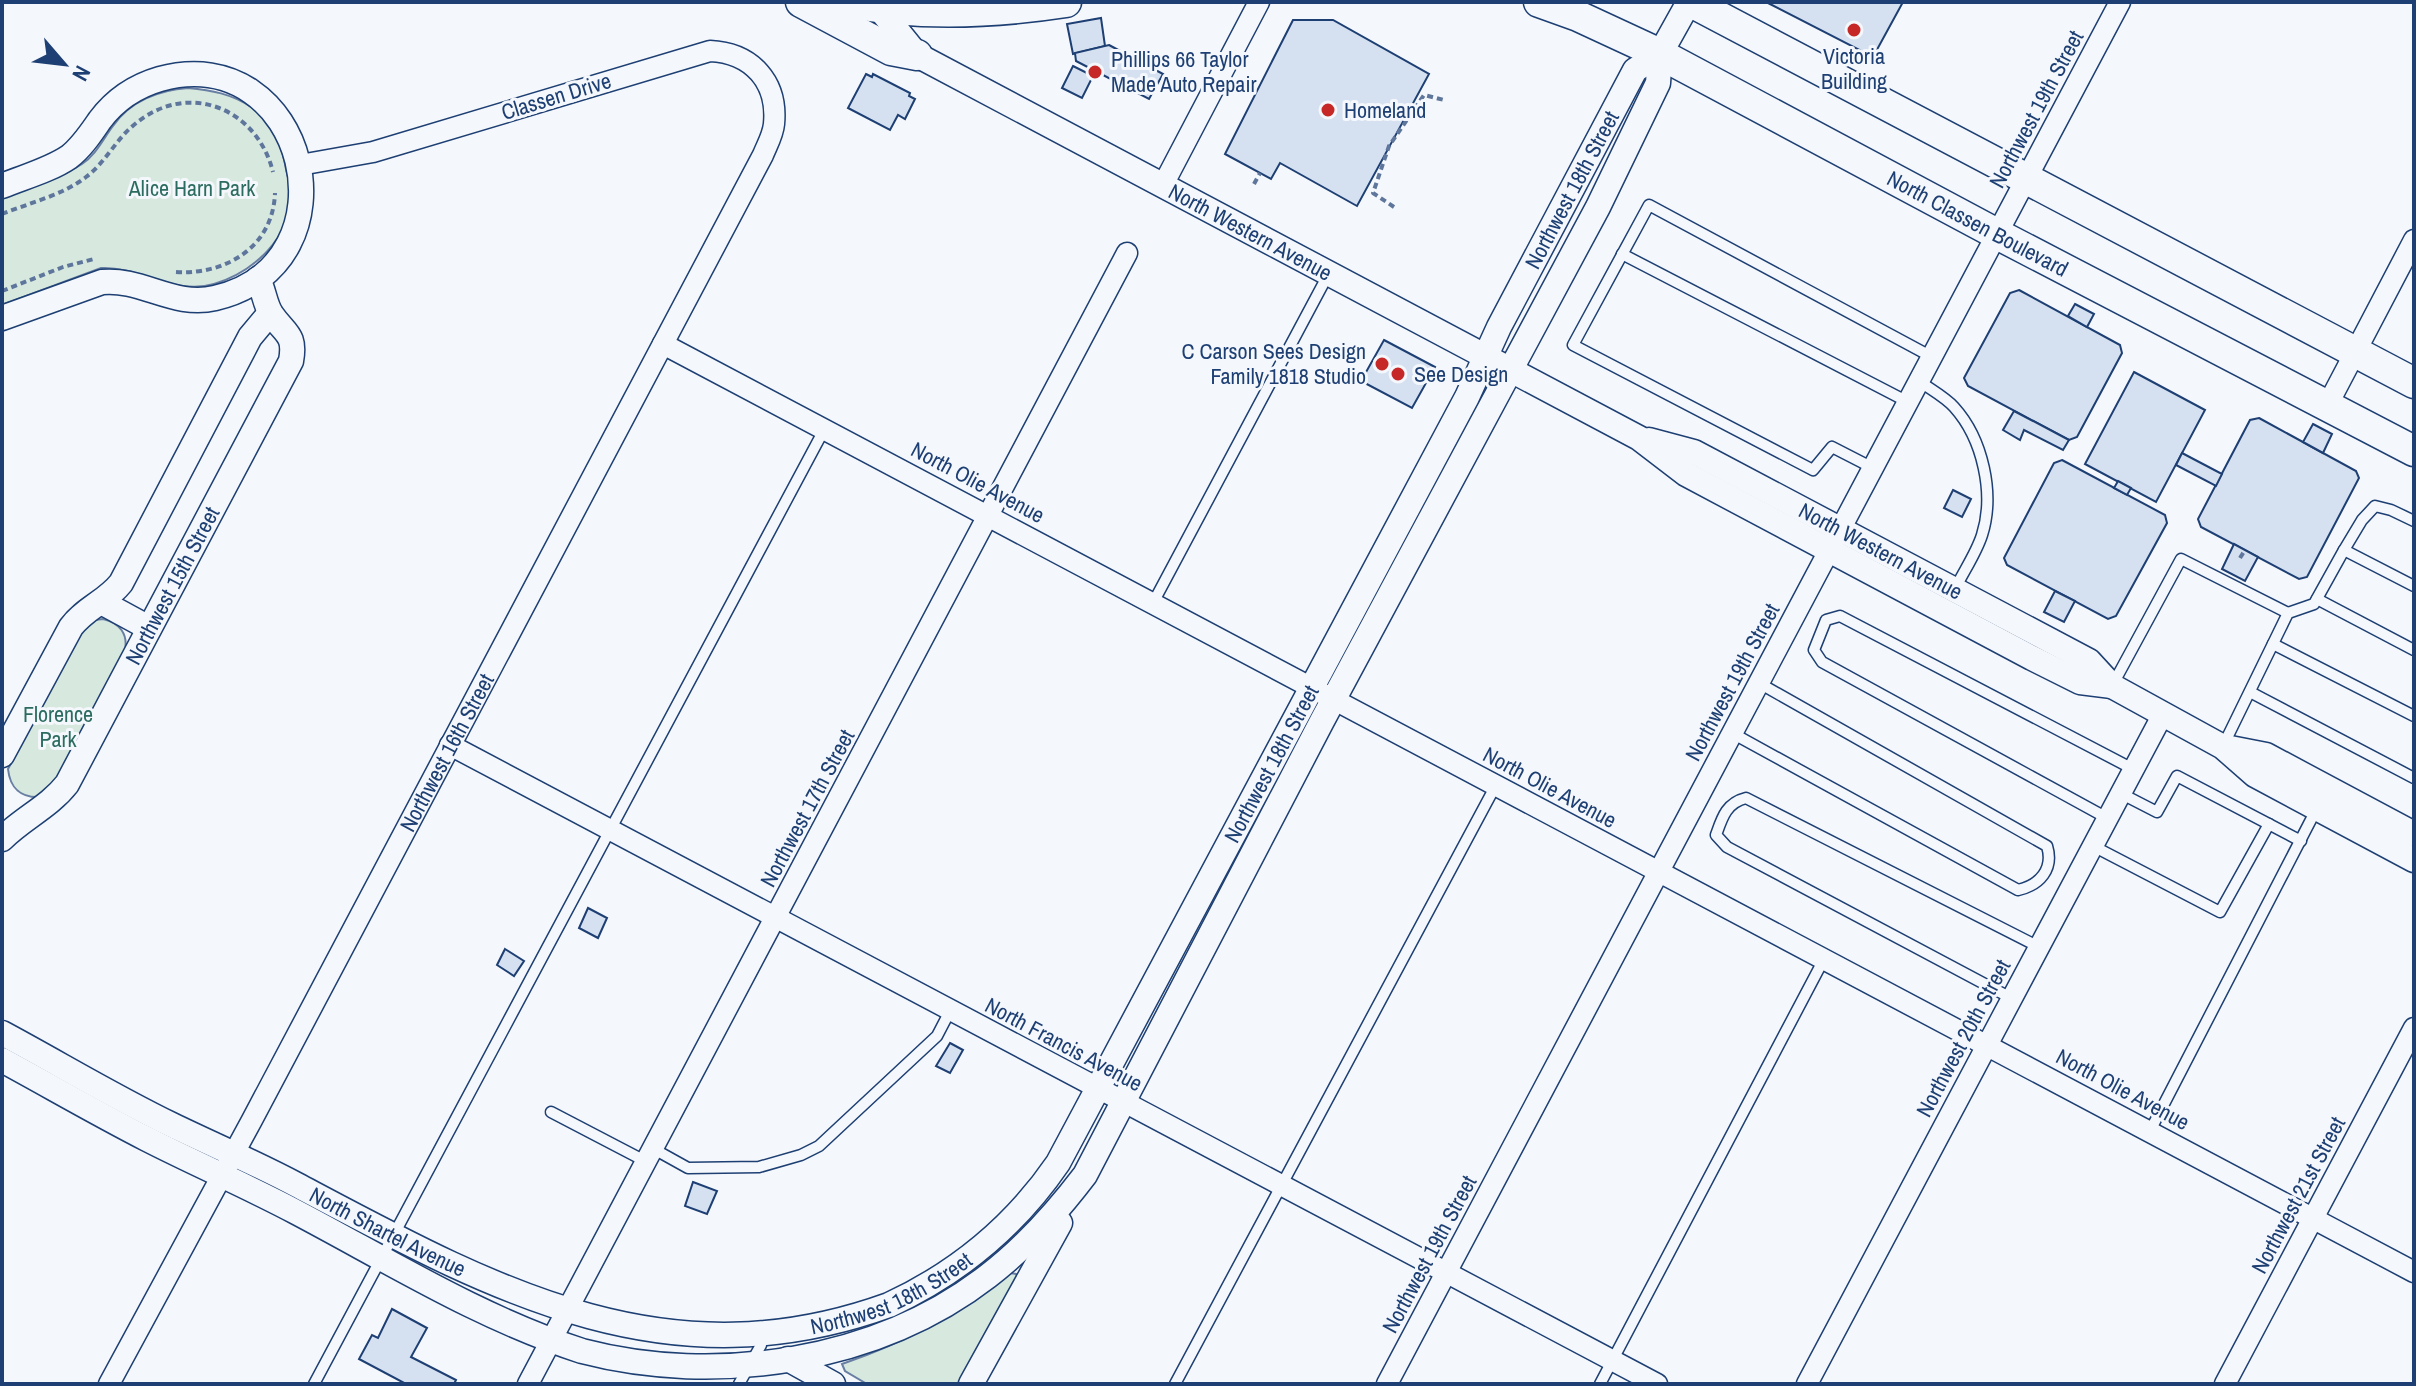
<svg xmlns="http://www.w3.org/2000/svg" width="2416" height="1386" font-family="'Archivo Narrow',sans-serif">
  <rect width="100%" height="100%" fill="#f4f7fb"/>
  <g fill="#d7e8df" stroke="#687fa3" stroke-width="2">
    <path d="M188,88C211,90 232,94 251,107C272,122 282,145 286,169C288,177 290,185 291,193C292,238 253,272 214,284C174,296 140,266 101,268L2,305V197C28,187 59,179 82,164C96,155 103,139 113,126C130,101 159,90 188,88Z"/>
    <path d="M103,619C120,623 128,634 125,650L53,786L40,797C21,798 10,788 8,769L81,631L95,620Z"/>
    <path d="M1010,1273L1016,1274L1018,1279L958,1384H867L845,1371L842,1364C904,1343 960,1314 1010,1273Z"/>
  </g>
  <g fill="#d5e0f0" stroke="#1d3f73" stroke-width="2">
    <polygon points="1766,2 1903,2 1873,57"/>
    <polygon points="1101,18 1105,46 1073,54 1067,24"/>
    <polygon points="1293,20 1333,20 1429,74 1357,206 1280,163 1271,179 1225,154"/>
    <polygon points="1109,45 1163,74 1149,99 1076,61 1075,53"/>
    <polygon points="1073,66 1093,76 1082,98 1062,88"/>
    <polygon points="866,74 872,77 873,74 910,93 909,96 915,99 905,119 898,115 890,130 848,108"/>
    <polygon points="2019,290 2120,345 2122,353 2077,437 2069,440 1968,386 1964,378 2010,293"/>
    <polygon points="2075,304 2094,314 2087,327 2068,316"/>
    <polygon points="1384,340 1435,367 1412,408 1361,381"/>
    <polygon points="2134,372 2205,410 2156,502 2085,464"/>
    <polygon points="2014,411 2069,440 2063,450 2024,430 2020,440 2003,430"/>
    <polygon points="2259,418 2356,471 2359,478 2307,577 2299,579 2201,527 2198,519 2250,420"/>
    <polygon points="2313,424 2332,434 2323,453 2303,442"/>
    <polygon points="2182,453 2222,474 2216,486 2176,465"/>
    <polygon points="2062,460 2165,515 2167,523 2116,616 2108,619 2007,565 2004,558 2054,463"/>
    <polygon points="2118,481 2131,488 2127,495 2114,488"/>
    <polygon points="1953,490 1971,499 1962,517 1944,508"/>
    <polygon points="2234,544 2258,557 2245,581 2222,569"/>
    <polygon points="2055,591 2075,601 2064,622 2044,612"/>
    <polygon points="588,908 607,918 598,938 579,928"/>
    <polygon points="505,949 524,961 514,976 497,965"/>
    <polygon points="950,1043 963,1050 950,1073 936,1066"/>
    <polygon points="693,1182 717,1191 707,1214 685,1206"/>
    <polygon points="392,1309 427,1328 411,1357 456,1380 454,1384 406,1384 359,1359 372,1335 378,1338"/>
  </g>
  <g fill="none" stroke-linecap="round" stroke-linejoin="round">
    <defs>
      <g id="service">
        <polyline points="1622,254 1908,402"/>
        <path d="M1919,381C1930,389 1945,397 1954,407C1983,439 1995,494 1982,535C1976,554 1963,572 1954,591"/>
        <polyline points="1873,468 1832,447 1813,470 1573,345 1649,205 1932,357"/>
        <polyline points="2344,550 2362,520 2375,506 2391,510 2414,521"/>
        <polyline points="2317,599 2414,650"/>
        <polyline points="1153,603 1329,273"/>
        <polyline points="2273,644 2414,716"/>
        <polyline points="2112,686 2181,559 2288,613"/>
        <polyline points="2250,692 2414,778"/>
        <path d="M1732,733L2018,890C2040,885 2054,869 2047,846L1759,683"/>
        <polyline points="2224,744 2288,613 2314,604 2344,550 2414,586"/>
        <polyline points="2120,793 2157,812 2177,776 2301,841"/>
        <polyline points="2107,818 1822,662 1814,650 1826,620 1840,616 2133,769"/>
        <polyline points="2093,846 2220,912 2269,824"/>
        <path d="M2011,998L1727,847L1716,835C1722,818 1726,803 1746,798L2039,947"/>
        <polyline points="551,1112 645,1161"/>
        <polyline points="2150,1131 2316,810"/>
        <polyline points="652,1148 688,1168 759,1167 801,1155 819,1146 937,1036 950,1011"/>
        <polyline points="314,1384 825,428"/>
        <polyline points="739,1384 761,1345"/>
        <polyline points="1175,1384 1496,785"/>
        <polyline points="1600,1384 1824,959"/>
      </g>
      <g id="minor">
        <polyline points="1163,185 1259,2"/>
        <polyline points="663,344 2414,1272"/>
        <polyline points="2327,406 2414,240"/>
        <polyline points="450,745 1657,1384"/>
        <path id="s1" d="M109,1384L252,1120L763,155C767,145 773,135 774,124C778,82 752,53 710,51L373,152L300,165"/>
        <polyline points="528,1384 1127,253"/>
        <polyline points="1387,1384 2120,2"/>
        <polyline points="1807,1384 2163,714"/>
        <polyline points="2225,1384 2414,1028"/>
      </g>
      <g id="tertiary">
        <path id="s2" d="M880,2L879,8L917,55L1639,438L1686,474L2032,658L2080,682L2112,686"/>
        <path d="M2,186C24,177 50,170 69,157C82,147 91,133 100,120C115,100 136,86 160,79C307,39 361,264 215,298C174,308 142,278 102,282L2,318"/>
        <path id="s3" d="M1649,440L1694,452L2089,661L2112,686L2223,747L2255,775L2414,860"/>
        <polyline points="103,603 149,628"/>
        <polyline points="2225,747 2266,755 2414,834"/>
        <path d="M2,755L71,627C85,608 106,602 121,583L250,337L270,313"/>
        <path id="s4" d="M2,839C23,818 49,807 67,784L291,361C296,334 285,334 272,315C265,306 264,290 258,279"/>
        <path id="s5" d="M2,1033C58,1063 114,1097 172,1125C213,1145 256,1163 297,1185C491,1288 665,1386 889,1305C958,1273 1015,1226 1058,1163L1467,397L1499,327L1635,70L1660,54"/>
        <path d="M2,1060C50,1086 98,1114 147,1139C196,1164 247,1186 296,1212C389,1261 480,1318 582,1351C716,1386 877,1362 988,1276C1026,1247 1056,1213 1085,1175L1322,721L1598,207L1658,83L1660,54L1689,2"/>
        <polyline points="788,1359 833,1384"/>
        <polyline points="971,1384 1060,1223"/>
      </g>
      <g id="primary">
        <polyline points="801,2 891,50 917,55"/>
        <path d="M848,2C920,17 994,13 1066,2"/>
        <path id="s6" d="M1539,2L1578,16L1660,54L1997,234L2414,451"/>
        <polyline points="1691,2 2414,383"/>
      </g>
    </defs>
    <use href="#service" stroke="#1d3f73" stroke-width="13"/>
    <use href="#minor" stroke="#1d3f73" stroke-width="23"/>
    <use href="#tertiary" stroke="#1d3f73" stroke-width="27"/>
    <use href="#primary" stroke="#1d3f73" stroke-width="33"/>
    <g stroke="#5e769c" stroke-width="4" stroke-dasharray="6 4" stroke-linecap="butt">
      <polyline points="1254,184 1260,173"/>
      <polyline points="1394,207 1373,193 1389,146 1424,95 1444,100"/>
      <path d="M2,214C29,203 63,195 86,177C106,162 116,139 135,124C188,80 257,108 273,172"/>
      <path d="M176,272C226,275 273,247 275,193"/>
      <polyline points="2,291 63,267 94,259"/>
      <polyline points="2240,558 2245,550"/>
    </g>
    <use href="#service" stroke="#f4f7fb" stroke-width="10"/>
    <use href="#minor" stroke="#f4f7fb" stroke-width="20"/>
    <use href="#tertiary" stroke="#f4f7fb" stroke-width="24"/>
    <use href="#primary" stroke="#f4f7fb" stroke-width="30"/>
  </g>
  <g fill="#c62828" stroke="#f4f7fb" stroke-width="3">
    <circle cx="1854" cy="30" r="8"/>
    <circle cx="1095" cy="72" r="8"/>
    <circle cx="1328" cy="110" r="8"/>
    <circle cx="1382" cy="364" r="8"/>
    <circle cx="1398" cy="374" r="8"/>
  </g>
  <g text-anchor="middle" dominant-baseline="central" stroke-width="6" stroke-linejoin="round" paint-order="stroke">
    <g font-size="22" fill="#1d3f73" stroke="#f4f7fb" text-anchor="start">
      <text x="1854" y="56" text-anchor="middle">Victoria<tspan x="1854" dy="25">Building</tspan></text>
      <text x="1111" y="59">Phillips 66 Taylor<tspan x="1111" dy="25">Made Auto Repair</tspan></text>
      <text x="1344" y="110">Homeland</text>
      <text x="1366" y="351" text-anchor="end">C Carson Sees Design<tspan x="1366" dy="25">Family 1818 Studio</tspan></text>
      <text x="1414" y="374">See Design</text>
    </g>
    <g font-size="22" fill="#1d3f73" stroke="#f4f7fb">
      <text transform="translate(556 96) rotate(-17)">Classen Drive</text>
      <text transform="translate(2036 109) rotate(-62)">Northwest 19th Street</text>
      <text stroke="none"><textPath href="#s5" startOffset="2282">Northwest 18th Street</textPath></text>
      <text stroke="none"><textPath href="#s6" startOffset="492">North Classen Boulevard</textPath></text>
      <text stroke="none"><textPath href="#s2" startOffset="444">North Western Avenue</textPath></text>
      <text transform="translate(978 482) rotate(28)">North Olie Avenue</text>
      <text stroke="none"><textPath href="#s3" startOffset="258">North Western Avenue</textPath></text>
      <text stroke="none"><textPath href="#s4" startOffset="310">Northwest 15th Street</textPath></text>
      <text transform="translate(1732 682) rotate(-62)">Northwest 19th Street</text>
      <text stroke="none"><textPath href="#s1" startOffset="716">Northwest 16th Street</textPath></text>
      <text stroke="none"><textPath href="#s5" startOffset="1634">Northwest 18th Street</textPath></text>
      <text transform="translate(1550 787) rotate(28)">North Olie Avenue</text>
      <text transform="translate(807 808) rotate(-62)">Northwest 17th Street</text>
      <text transform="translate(1963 1038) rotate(-62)">Northwest 20th Street</text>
      <text transform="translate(1064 1044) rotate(28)">North Francis Avenue</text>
      <text transform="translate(2123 1089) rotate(28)">North Olie Avenue</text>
      <text transform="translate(2298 1195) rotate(-62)">Northwest 21st Street</text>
      <text stroke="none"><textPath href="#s5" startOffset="434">North Shartel Avenue</textPath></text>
      <text transform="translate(1429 1254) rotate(-62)">Northwest 19th Street</text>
      <text stroke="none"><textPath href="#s5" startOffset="964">Northwest 18th Street</textPath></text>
    </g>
    <g font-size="22" fill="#2c6c60" stroke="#f4f7fb">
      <text x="192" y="188">Alice Harn Park</text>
      <text x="58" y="714">Florence<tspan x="58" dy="25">Park</tspan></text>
    </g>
  </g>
  <rect width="2416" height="1386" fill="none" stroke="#1d3f73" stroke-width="8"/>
  <g transform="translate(64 64) rotate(118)" stroke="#f4f7fb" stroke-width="6" paint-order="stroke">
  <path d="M0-6L14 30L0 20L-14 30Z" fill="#1d3f73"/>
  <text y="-12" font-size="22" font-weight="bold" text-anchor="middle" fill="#1d3f73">N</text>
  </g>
</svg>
